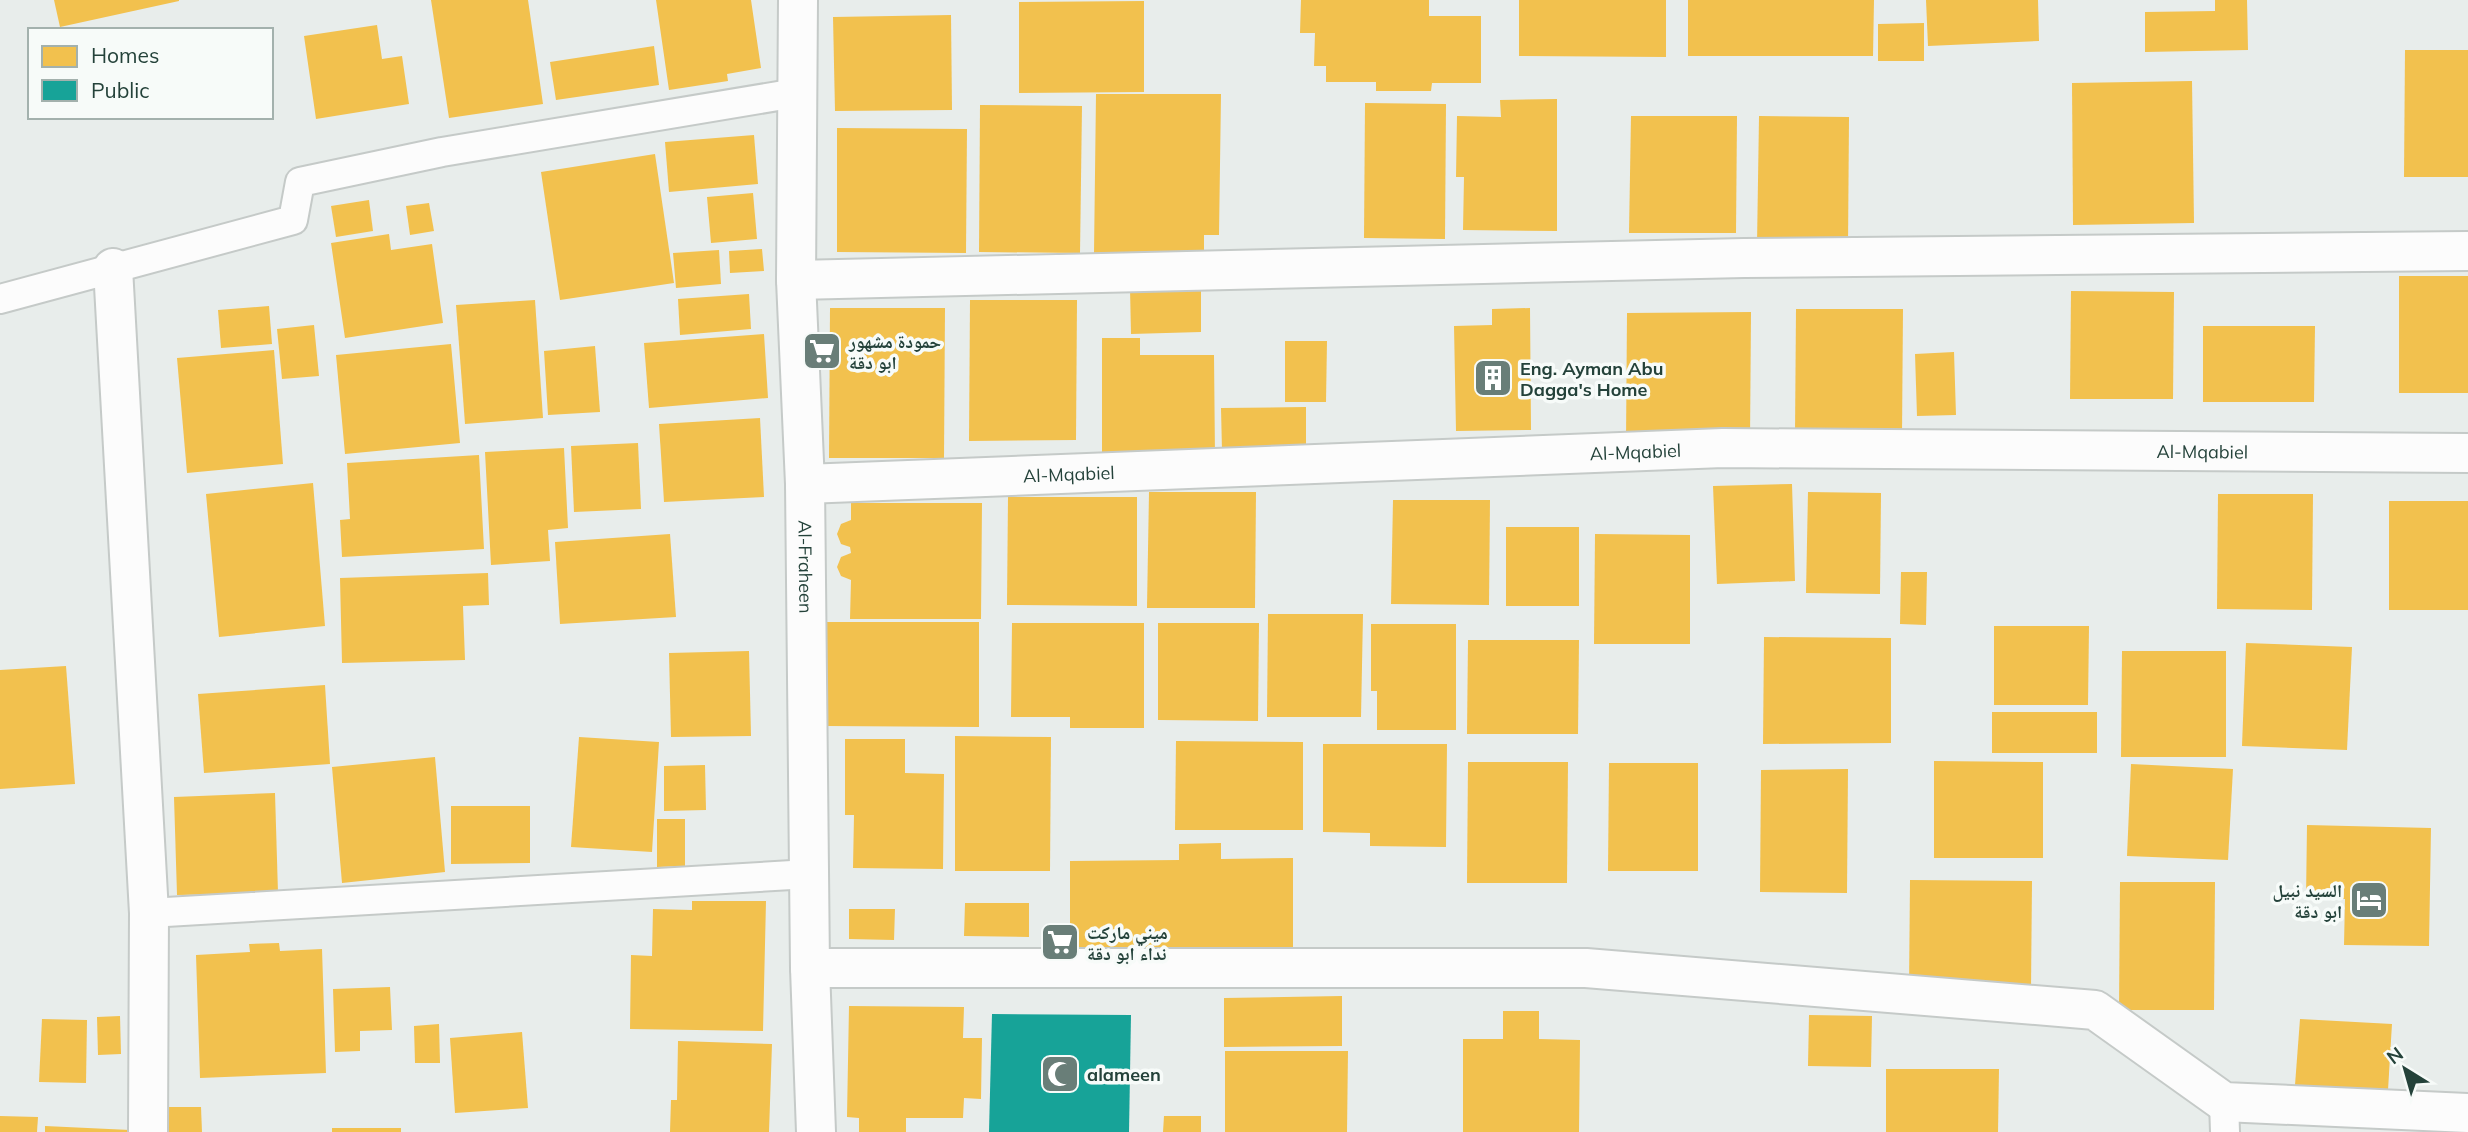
<svg xmlns="http://www.w3.org/2000/svg" width="2468" height="1132" font-family="Mulish,'Noto Naskh Arabic',sans-serif">
  <rect width="100%" height="100%" fill="#e8edeb"/>
  <g fill="#f2c14e">
    <polygon points="54,0 179,0 179,1 60,27"/>
    <polygon points="431,0 528,0 543,104 449,118"/>
    <polygon points="656,0 751,0 761,68 727,74 728,81 669,90"/>
    <polygon points="1301,0 1429,0 1429,16 1481,16 1481,83 1432,83 1431,91 1376,91 1376,82 1326,82 1326,66 1314,66 1315,33 1300,33"/>
    <polygon points="1519,0 1666,0 1666,57 1519,56"/>
    <polygon points="1688,0 1874,0 1873,56 1688,56"/>
    <polygon points="1926,0 2038,0 2039,41 1928,46"/>
    <polygon points="2215,0 2247,0 2248,50 2145,52 2145,12 2215,11"/>
    <polygon points="1144,1 1144,92 1019,93 1019,2"/>
    <polygon points="951,15 952,110 835,111 833,17"/>
    <polygon points="1924,23 1924,61 1878,61 1878,24"/>
    <polygon points="377,25 382,59 402,56 409,104 316,119 304,36"/>
    <polygon points="654,46 659,85 556,100 550,62"/>
    <polygon points="2405,50 2468,50 2468,177 2404,177"/>
    <polygon points="2192,81 2194,223 2073,225 2072,83"/>
    <polygon points="1096,94 1221,94 1219,235 1204,235 1204,253 1094,253"/>
    <polygon points="1557,99 1557,231 1463,230 1464,177 1456,177 1457,116 1501,117 1500,100"/>
    <polygon points="1365,103 1446,104 1445,239 1364,238"/>
    <polygon points="980,105 1082,106 1080,253 979,252"/>
    <polygon points="1631,116 1737,116 1736,233 1629,233"/>
    <polygon points="1759,116 1849,117 1848,245 1757,245"/>
    <polygon points="837,128 967,129 966,253 837,252"/>
    <polygon points="754,135 758,184 669,192 665,142"/>
    <polygon points="655,154 674,283 560,300 541,172"/>
    <polygon points="753,193 757,239 711,243 707,197"/>
    <polygon points="369,200 373,231 336,237 331,206"/>
    <polygon points="429,203 434,231 410,235 406,206"/>
    <polygon points="389,234 391,250 432,244 443,323 345,338 331,243"/>
    <polygon points="762,249 764,271 730,273 729,251"/>
    <polygon points="719,250 721,284 676,288 673,253"/>
    <rect x="2399" y="276" width="69" height="117"/>
    <polygon points="1130,288 1201,288 1201,332 1131,334"/>
    <polygon points="2071,291 2174,292 2173,399 2070,399"/>
    <polygon points="749,294 751,329 680,335 678,299"/>
    <polygon points="535,300 543,418 465,424 456,305"/>
    <polygon points="970,300 1077,300 1076,440 969,441"/>
    <polygon points="269,306 272,344 221,348 218,310"/>
    <polygon points="830,308 945,308 944,458 829,458"/>
    <polygon points="1530,308 1531,430 1456,431 1454,326 1492,325 1492,309"/>
    <polygon points="1796,309 1903,309 1902,435 1795,434"/>
    <polygon points="1751,312 1750,440 1626,441 1627,313"/>
    <polygon points="314,325 319,376 282,379 277,329"/>
    <polygon points="2203,326 2315,326 2314,402 2203,402"/>
    <polygon points="764,334 768,398 649,408 644,343"/>
    <polygon points="1102,338 1140,338 1140,355 1214,355 1215,458 1102,460"/>
    <polygon points="1285,341 1327,341 1326,402 1285,402"/>
    <polygon points="451,344 460,443 345,454 336,355"/>
    <polygon points="595,346 600,412 548,415 544,351"/>
    <polygon points="274,350 283,464 187,473 177,358"/>
    <polygon points="1954,352 1956,415 1917,416 1915,354"/>
    <polygon points="1306,407 1306,450 1222,451 1221,408"/>
    <polygon points="760,418 764,497 664,502 659,424"/>
    <polygon points="638,443 641,509 574,512 571,446"/>
    <polygon points="564,448 568,528 548,530 550,561 491,565 485,452"/>
    <polygon points="479,455 484,549 342,557 340,520 350,519 347,463"/>
    <polygon points="313,483 325,626 219,637 206,494"/>
    <polygon points="1792,484 1795,581 1717,584 1713,486"/>
    <polygon points="1149,492 1256,492 1255,608 1147,608"/>
    <polygon points="1808,492 1881,493 1880,594 1806,593"/>
    <polygon points="2218,494 2313,494 2312,610 2217,609"/>
    <polygon points="1008,497 1137,497 1137,606 1007,605"/>
    <polygon points="1393,500 1490,500 1489,605 1391,604"/>
    <rect x="2389" y="501" width="79" height="109"/>
    <polygon points="851,503 982,503 981,619 850,619 851,580 841,576 837,567 841,557 851,553 850,547 841,544 837,534 841,524 851,520"/>
    <rect x="1506" y="527" width="73" height="79"/>
    <polygon points="670,534 676,617 560,624 555,542"/>
    <polygon points="1595,534 1690,535 1690,644 1594,644"/>
    <polygon points="1901,572 1927,572 1926,625 1900,624"/>
    <polygon points="488,573 489,605 463,606 465,660 342,663 340,578"/>
    <polygon points="1268,614 1363,614 1361,717 1267,717"/>
    <polygon points="827,622 979,622 979,727 826,726"/>
    <polygon points="1012,623 1144,623 1144,728 1070,728 1070,717 1011,717"/>
    <polygon points="1158,623 1259,623 1258,721 1158,720"/>
    <polygon points="1371,624 1456,624 1456,730 1377,730 1377,691 1371,691"/>
    <polygon points="1994,626 2089,626 2088,705 1994,705"/>
    <polygon points="1764,637 1891,638 1891,743 1763,744"/>
    <polygon points="1468,640 1579,640 1578,734 1467,734"/>
    <polygon points="2246,643 2352,647 2347,750 2242,746"/>
    <polygon points="749,651 751,736 671,737 669,653"/>
    <polygon points="2122,651 2226,651 2226,757 2121,757"/>
    <polygon points="66,666 75,784 0,789 0,670"/>
    <polygon points="325,685 330,764 204,773 198,694"/>
    <rect x="1992" y="712" width="105" height="41"/>
    <polygon points="955,736 1051,737 1050,871 955,871"/>
    <polygon points="579,737 659,742 652,852 571,847"/>
    <polygon points="845,739 905,739 905,773 944,774 943,869 853,868 854,815 845,815"/>
    <polygon points="1176,741 1303,742 1303,830 1175,830"/>
    <polygon points="1323,744 1447,744 1446,847 1370,846 1370,833 1323,832"/>
    <polygon points="435,757 445,872 342,883 332,767"/>
    <polygon points="1934,761 2043,762 2043,858 1934,858"/>
    <polygon points="1468,762 1568,762 1567,883 1467,883"/>
    <polygon points="1609,763 1698,763 1698,871 1608,871"/>
    <polygon points="2131,764 2233,769 2228,860 2127,856"/>
    <polygon points="705,765 706,810 664,811 664,766"/>
    <polygon points="1848,769 1847,893 1760,892 1761,770"/>
    <polygon points="275,793 278,893 177,895 174,797"/>
    <polygon points="451,806 530,806 530,863 451,864"/>
    <polygon points="657,819 685,819 685,866 657,867"/>
    <polygon points="2307,825 2431,828 2429,946 2344,945 2345,899 2306,899"/>
    <polygon points="1221,843 1221,859 1293,858 1293,960 1070,962 1070,861 1179,860 1179,844"/>
    <polygon points="1910,880 2032,881 2031,989 1909,989"/>
    <polygon points="2120,882 2215,882 2214,1010 2119,1010"/>
    <polygon points="692,901 766,901 763,1031 630,1029 631,955 652,956 653,909 692,910"/>
    <polygon points="965,903 1029,903 1029,937 964,936"/>
    <polygon points="849,909 895,909 894,940 849,939"/>
    <polygon points="279,943 280,951 322,949 326,1073 200,1078 196,955 250,952 249,944"/>
    <polygon points="390,987 392,1030 360,1031 360,1051 335,1052 333,989"/>
    <polygon points="1342,996 1342,1046 1224,1047 1224,998"/>
    <polygon points="849,1006 964,1007 963,1038 982,1038 981,1099 964,1098 963,1118 906,1118 906,1132 859,1132 859,1118 847,1117"/>
    <polygon points="1503,1011 1539,1011 1539,1039 1580,1040 1579,1132 1463,1132 1463,1039 1503,1039"/>
    <polygon points="1809,1015 1872,1016 1871,1067 1808,1066"/>
    <polygon points="120,1016 121,1054 98,1055 97,1017"/>
    <polygon points="42,1019 87,1020 86,1083 39,1082"/>
    <polygon points="2300,1019 2392,1024 2388,1090 2295,1085"/>
    <polygon points="439,1024 440,1063 415,1063 414,1026"/>
    <polygon points="522,1032 528,1108 455,1113 450,1038"/>
    <polygon points="678,1041 772,1044 769,1132 670,1132 671,1100 677,1100"/>
    <polygon points="1225,1051 1348,1051 1347,1132 1225,1132"/>
    <polygon points="1886,1069 1999,1069 1998,1132 1886,1132"/>
    <polygon points="161,1107 201,1107 202,1132 162,1132"/>
    <polygon points="0,1116 38,1117 37,1132 0,1132"/>
    <polygon points="1164,1116 1201,1116 1201,1132 1163,1132"/>
    <polygon points="45,1126 130,1130 130,1132 45,1132"/>
    <rect x="332" y="1128" width="69" height="4"/>
  </g>
  <polygon fill="#17a398" points="992,1014 1131,1015 1129,1132 989,1132"/>
  <g fill="none" stroke-linecap="round" stroke-linejoin="round">
    <defs>
      <g id="lane">
        <polyline points="0,299 293,220 300,182 442,152 796,93"/>
        <polyline points="149,913 809,874"/>
        <polyline points="2224,1102 2225,1132"/>
      </g>
      <g id="street">
        <path id="s1" d="M798,0L796,280L805,484L810,968L816,1132"/>
        <polyline points="113,268 149,913 148,1132"/>
        <polyline points="796,280 1744,258 2468,251"/>
        <path id="s2" d="M805,484L1723,448L2468,453"/>
        <polyline points="810,968 1586,968 2095,1010 2224,1102 2468,1113"/>
      </g>
    </defs>
    <use href="#lane" stroke="#c5cac8" stroke-width="32"/>
    <use href="#street" stroke="#c5cac8" stroke-width="42"/>
    <use href="#lane" stroke="#fcfcfc" stroke-width="28"/>
    <use href="#street" stroke="#fcfcfc" stroke-width="38"/>
  </g>
  <defs>
    <symbol id="supermarket-square" viewBox="-11 -11 22 22"><rect x="-9" y="-9" width="18" height="18" rx="4" fill="#697e78" stroke="#f7fbf9"/><path d="M-6-5.5h2.5l.6 2H6L4.5 2H-2.5L-4.4-4H-6ZM-1.5 3.2a1.3 1.3 0 1 0 .1 0ZM3 3.2a1.3 1.3 0 1 0 .1 0Z" fill="#fff"/></symbol>
    <symbol id="building-square" viewBox="-11 -11 22 22"><rect x="-9" y="-9" width="18" height="18" rx="4" fill="#697e78" stroke="#f7fbf9"/><path d="M-4-6H4V6H1V3H-1V6H-4ZM-2.5-4.3h1.7v1.8h-1.7ZM.8-4.3h1.7v1.8H.8ZM-2.5-1h1.7V.8h-1.7ZM.8-1h1.7V.8H.8Z" fill="#fff"/></symbol>
    <symbol id="hotel-square" viewBox="-11 -11 22 22"><rect x="-9" y="-9" width="18" height="18" rx="4" fill="#697e78" stroke="#f7fbf9"/><path d="M-6-4.5h1.5V1H6V5H4.5V3h-9V5H-6ZM-4 0a1.8 1.8 0 1 1 3.6 0ZM.5 0V-2.5h3Q6-2.5 6 0Z" fill="#fff"/></symbol>
    <symbol id="mosque-square" viewBox="-11 -11 22 22"><rect x="-9" y="-9" width="18" height="18" rx="4" fill="#697e78" stroke="#f7fbf9"/><path d="M3.5-4.9A6 6 0 1 0 3.5 4.9A5 5 0 1 1 3.5-4.9Z" fill="#fff"/></symbol>
  </defs>
  <g fill-rule="evenodd">
    <use href="#supermarket-square" x="800" y="329" width="44" height="44"/>
    <use href="#building-square" x="1471" y="356" width="44" height="44"/>
    <use href="#hotel-square" x="2347" y="878" width="44" height="44"/>
    <use href="#supermarket-square" x="1038" y="920" width="44" height="44"/>
    <use href="#mosque-square" x="1038" y="1052" width="44" height="44"/>
  </g>
  <g text-anchor="middle" dominant-baseline="central" stroke-width="7" stroke-linejoin="round" paint-order="stroke">
    <g font-size="18" font-weight="bold" fill="#24423a" stroke="#f7fbf9" text-anchor="start">
      <text x="849" y="341">حمودة مشهور<tspan x="849" dy="21">ابو دقة</tspan></text>
      <text x="1520" y="368">Eng. Ayman Abu<tspan x="1520" dy="21">Dagga's Home</tspan></text>
      <text x="2342" y="890" text-anchor="end">السيد نبيل<tspan x="2342" dy="21">ابو دقة</tspan></text>
      <text x="1087" y="932">ميني ماركت<tspan x="1087" dy="21">نداء ابو دقة</tspan></text>
      <text x="1087" y="1074">alameen</text>
    </g>
    <g font-size="18" fill="#24423a" stroke="#f7fbf9">
      <text stroke="none"><textPath href="#s2" startOffset="831">Al-Mqabiel</textPath></text>
      <text stroke="none"><textPath href="#s2" startOffset="1398">Al-Mqabiel</textPath></text>
      <text stroke="none"><textPath href="#s2" startOffset="264">Al-Mqabiel</textPath></text>
      <text stroke="none"><textPath href="#s1" startOffset="567">Al-Fraheen</textPath></text>
    </g>
  </g>
  <rect x="28" y="28" width="245" height="91" fill="#f7fbf9" stroke="#a3b1ad" stroke-width="2"/>
  <rect x="42" y="46" width="35" height="21" fill="#f2c14e" stroke="#a3b1ad" stroke-width="2"/>
  <text x="91" y="63" font-size="21" fill="#24423a">Homes</text>
  <rect x="42" y="80" width="35" height="21" fill="#17a398" stroke="#a3b1ad" stroke-width="2"/>
  <text x="91" y="98" font-size="21" fill="#24423a">Public</text>
  <g transform="translate(2405 1069) rotate(323)" stroke="#f7fbf9" stroke-width="5" paint-order="stroke">
  <path d="M0-5L12 26L0 18L-12 26Z" fill="#24423a"/>
  <text y="-10" font-size="19" font-weight="bold" text-anchor="middle" fill="#24423a">N</text>
  </g>
</svg>
